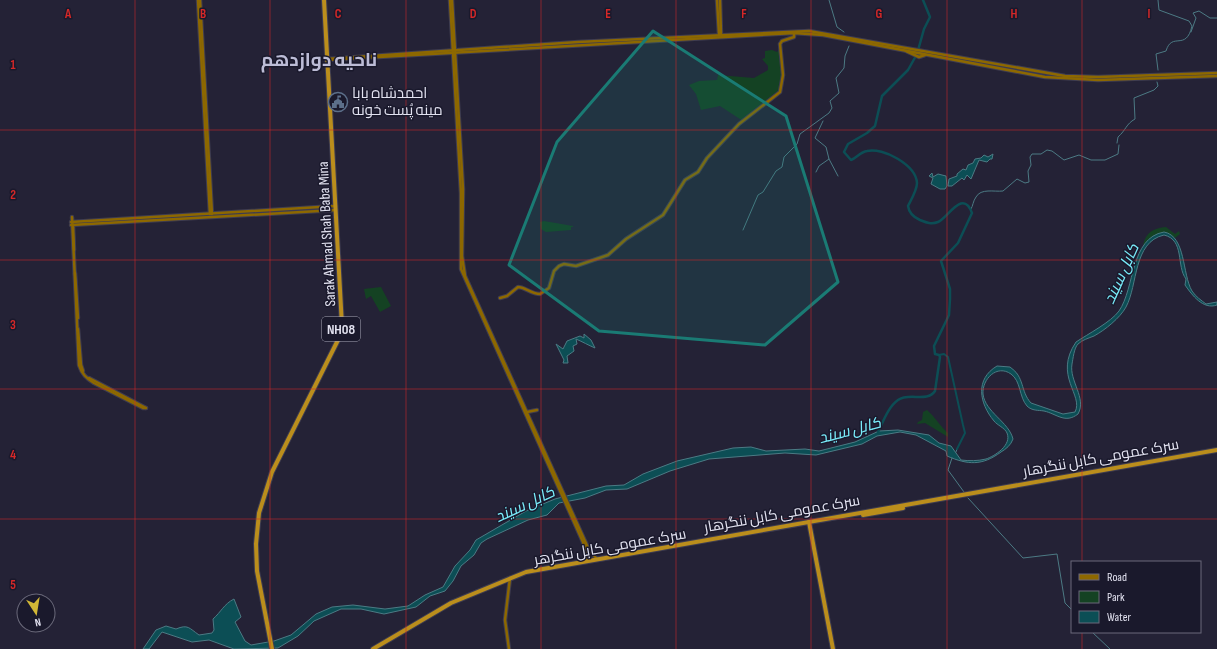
<svg xmlns="http://www.w3.org/2000/svg" width="1217" height="649" font-family="'Sofia Sans Condensed',Cairo,sans-serif">
  <rect width="100%" height="100%" fill="#242236"/>
  <g fill="#144223">
    <polygon points="780,48 782,71 780,92 743,121 720,106 701,110 696,94 689,85 699,81 717,80 718,75 754,78 768,70 768,66 762,59 765,58 765,51 772,50 777,52"/>
    <polygon points="544,221 573,226 573,227 571,227 571,230 546,232 541,229 540,222"/>
    <path d="M1166,227L1175,234L1179,231L1180,234L1175,238C1161,227 1156,236 1143,245C1146,232 1154,228 1166,227Z"/>
    <polygon points="381,287 391,306 380,312 371,296 366,299 364,289"/>
    <path d="M927,410C935,417 940,426 948,433V437L925,423L917,424L918,422L922,420L923,412Z"/>
  </g>
  <g fill="#0c4e55" stroke="#4c7a84">
    <polygon points="993,154 992,159 990,159 987,162 979,160 971,179 967,175 964,180 962,178 952,186 948,186 949,179 957,176 957,174 963,169 966,170 968,165 973,163 975,159 981,158 984,155 988,157"/>
    <polygon points="932,173 933,177 938,174 946,176 947,186 945,189 940,189 931,184 933,178 929,176"/>
    <path d="M1164,232C1186,236 1182,274 1192,291C1196,297 1201,300 1206,304L1217,302V305C1203,310 1192,295 1185,285L1186,279C1176,266 1185,240 1164,235C1133,242 1138,285 1126,307C1120,318 1105,330 1094,336C1089,338 1082,340 1078,344C1074,348 1073,359 1072,364C1069,381 1087,398 1078,414C1065,424 1057,414 1044,411C1038,410 1032,411 1027,406C1019,397 1021,381 1011,374C997,364 982,379 983,394C985,412 1009,422 1013,439C1011,445 1006,449 1001,452C982,466 968,465 947,456L946,451L916,435L900,432L877,436L862,444L816,455L785,453L709,459L670,471L627,489L606,490L585,498L559,503L547,515L528,520L487,539L481,543L474,555L461,566L453,581L445,591L430,596L416,607L384,614L361,609H341L314,621L298,636L278,648L234,649L209,640L192,642L162,632L149,649H143L156,630L166,626L176,629C188,624 189,628 199,635L212,633L214,630L213,619C221,612 224,604 234,599L241,617L235,622L245,641L251,645L274,641L291,635L316,614L332,607L353,605L385,609L408,606L425,595L443,587L455,566L470,550L476,540L526,511L555,499L606,486L624,485L643,474L677,461L733,448L751,447L766,451L805,449L819,451L855,442L879,431L898,430L929,435L939,443L951,446L961,460C969,461 978,461 986,459C995,456 1012,445 1007,433C1005,428 997,425 994,421C979,403 975,379 997,366L1010,367C1025,377 1020,391 1031,403L1063,414L1075,412C1084,395 1053,376 1076,342C1088,334 1111,322 1119,311C1135,288 1130,238 1164,232Z"/>
    <path d="M584,334L591,340L595,348C588,345 583,342 576,339L577,344L573,346L574,351L567,356L568,363H563L564,360L556,344L563,349L567,341L580,336L584,338Z"/>
  </g>
  <g fill="none" stroke-linecap="round" stroke-linejoin="round">
    <g stroke="#4c7a84" stroke-width="1">
      <polyline points="829,0 837,27 844,32"/>
      <path d="M1158,0L1159,10L1189,21L1192,26C1186,52 1172,31 1166,51L1156,54L1158,70"/>
      <polyline points="1191,32 1196,18 1193,13 1199,11 1210,18 1217,18"/>
      <path d="M1117,143L1118,137C1126,130 1126,124 1135,119L1134,98L1154,90L1158,86L1157,82"/>
      <polyline points="829,159 838,176"/>
      <polyline points="816,172 819,166 829,159 826,147 815,138 823,121"/>
      <path d="M971,209C973,206 973,201 976,197C981,188 994,192 1003,191L1017,179L1025,183L1029,182L1028,171L1031,165L1030,157L1032,154H1041L1047,150L1052,151L1064,160L1079,155L1091,160H1105L1118,154L1119,145"/>
      <polyline points="743,230 758,195 763,192 776,171 782,167 784,157 797,144 800,134 829,113 832,108 830,101 839,93 836,78 844,68 845,56 849,46"/>
      <polyline points="956,452 957,449"/>
      <polyline points="952,458 948,470 964,492"/>
      <polyline points="968,498 1023,558 1057,554 1065,603 1072,610"/>
      <polyline points="1092,632 1110,649"/>
    </g>
    <polyline stroke="#0c4e55" stroke-width="2" points="939,355 944,354 948,357 963,425 965,433 957,449"/>
    <path stroke="#0c4e55" stroke-width="2.5" d="M878,432C883,422 888,407 898,400C909,392 927,403 935,391L940,357L939,355L935,354L934,346L949,315L950,299V289L941,261L958,243L972,213C963,188 948,218 938,222C931,225 925,222 920,220C913,217 909,213 908,206C911,200 917,190 917,183C916,165 883,147 867,151C860,152 857,158 851,160L844,152L848,144L867,133L875,126L882,96L908,70L917,54L924,29L930,17L923,0"/>
    <defs>
      <g id="secondary">
        <polyline points="198,0 210,214"/>
        <polyline points="200,0 212,214"/>
        <polyline points="450,0 461,193 461,269 587,551 586,557 581,562"/>
        <polyline points="452,0 463,189 462,256 465,276 589,550 597,559"/>
        <polyline points="717,0 719,34"/>
        <polyline points="720,0 721,34"/>
        <polyline points="906,51 919,57 925,55"/>
        <polyline points="327,59 578,42 809,31 1065,76 1098,77 1217,73"/>
        <polyline points="327,60 794,33 823,35 1045,77 1098,80 1217,76"/>
        <path d="M72,217L79,365C82,374 86,378 94,383L143,408H146"/>
        <polyline points="71,222 336,206"/>
        <polyline points="71,225 336,210"/>
        <polyline points="73,225 74,250"/>
        <polyline points="75,273 78,318"/>
        <path d="M500,298L507,296L518,287C525,287 531,294 540,294L549,288L554,271L559,266L564,264L576,266L608,255L626,239L663,215L685,180L698,172L707,158L739,124L780,92L783,75L780,44L782,41L794,37V33"/>
        <polyline points="78,329 81,365 83,371"/>
        <polyline points="89,378 146,408"/>
        <polyline points="527,412 537,410"/>
        <polyline points="509,649 505,620 510,578"/>
      </g>
      <g id="highway">
        <polyline points="863,515 903,508"/>
        <polyline points="809,522 833,649"/>
        <polyline points="272,649 257,571 256,544 259,513 272,472 339,338 342,326 324,0"/>
        <polyline points="373,649 451,603 526,572 1217,450"/>
      </g>
    </defs>
    <use href="#secondary" stroke="#3f3d50" stroke-width="4.5"/>
    <use href="#highway" stroke="#3f3d50" stroke-width="6"/>
    <use href="#secondary" stroke="#8d6800" stroke-width="2.5"/>
    <use href="#highway" stroke="#bb8e1c" stroke-width="4"/>
  </g>
  <path fill="#1a7b74" fill-opacity="0.2" stroke="#1a7b74" stroke-width="3" stroke-linejoin="round" d="M653,31L786,116L838,282L765,345L599,331L509,265L557,142Z"/>
  <path fill="none" stroke="#d62828" stroke-width="1" stroke-opacity="0.55" d="M135,0V649M270,0V649M406,0V649M541,0V649M676,0V649M811,0V649M947,0V649M1082,0V562M0,130H1217M0,260H1217M0,389H1217M0,519H1217M1082,632V649"/>
  <defs>
    <symbol id="civic-ring" viewBox="-11 -11 22 22"><circle r="9.5" fill="#1a192c" stroke="#5c6f8a" stroke-width="1.5"/><path d="M-.6-6.5H3V-4.5H.6V-3L4-1V1h2V6H-6V1h2V-1L-.6-3ZM-1.2 2.5V6h2.4V2.5Z" fill="#5c6f8a"/></symbol>
  </defs>
  <g fill-rule="evenodd">
    <use href="#civic-ring" x="327" y="91" width="22" height="22"/>
  </g>
  <g text-anchor="middle" dominant-baseline="central" stroke-width="3" stroke-linejoin="round" paint-order="stroke">
    <rect fill="#1a192c" stroke="#a6a6b5" stroke-width="1" x="322" y="317" width="38" height="24" rx="3"/>
    <g font-size="14" font-weight="bold" fill="#e2e2f0">
      <text x="341" y="329">NH08</text>
    </g>
    <g font-size="15" fill="#e2e2f0" stroke="#1a192c" text-anchor="start">
      <text x="352" y="93">احمدشاه بابا<tspan x="352" dy="17">مینه پُست خونه</tspan></text>
    </g>
    <g font-size="15" fill="#e2e2f0" stroke="#1a192c">
      <text transform="translate(327 234) rotate(-93)">Sarak Ahmad Shah Baba Mina</text>
      <text transform="translate(1101 458) rotate(-10)">سرک عمومی کابل ننگرهار</text>
      <text transform="translate(782 514) rotate(-10)">سرک عمومی کابل ننگرهار</text>
      <text transform="translate(610 547) rotate(-10)">سرک عمومی کابل ننگرهر</text>
    </g>
    <g font-size="16" font-style="italic" fill="#7aeefc" stroke="#1a192c">
      <text transform="translate(1122 274) rotate(-66)">کابل سيند</text>
      <text transform="translate(850 431) rotate(-15)">کابل سيند</text>
      <text transform="translate(525 505) rotate(-25)">کابل سيند</text>
    </g>
    <g font-size="19" font-weight="bold" fill="#bcbcd6" stroke="#1a192c">
      <text x="319" y="60">ناحیه دوازدهم</text>
    </g>
  </g>
  <g font-size="13" text-anchor="middle" font-weight="bold" fill="#d62828" stroke="#1a192c" stroke-width="3" stroke-linejoin="round" paint-order="stroke">
    <text x="68" y="18">A</text>
    <text x="203" y="18">B</text>
    <text x="338" y="18">C</text>
    <text x="473" y="18">D</text>
    <text x="608" y="18">E</text>
    <text x="744" y="18">F</text>
    <text x="879" y="18">G</text>
    <text x="1014" y="18">H</text>
    <text x="1149" y="18">I</text>
    <text x="13" y="69">1</text>
    <text x="13" y="199">2</text>
    <text x="13" y="329">3</text>
    <text x="13" y="459">4</text>
    <text x="13" y="589">5</text>
  </g>
  <rect x="1071" y="561" width="130" height="72" fill="#1a192c" stroke="#6a697a"/>
  <rect x="1079" y="574" width="20" height="6" fill="#8d6800" stroke="#6a697a"/>
  <text x="1107" y="581" font-size="12" fill="#e2e2f0">Road</text>
  <rect x="1079" y="591" width="20" height="12" fill="#144223" stroke="#6a697a"/>
  <text x="1107" y="601" font-size="12" fill="#e2e2f0">Park</text>
  <rect x="1079" y="611" width="20" height="12" fill="#0c4e55" stroke="#6a697a"/>
  <text x="1107" y="621" font-size="12" fill="#e2e2f0">Water</text>
  <g transform="translate(36 613) rotate(168)"><circle r="19" fill="#1a192c" stroke="#6a697a"/>
  <path d="M0-3L7 15L0 10L-7 15Z" fill="#d1b736"/>
  <text y="-6" font-size="11" font-weight="bold" text-anchor="middle" fill="#e2e2f0">N</text>
  </g>
</svg>
